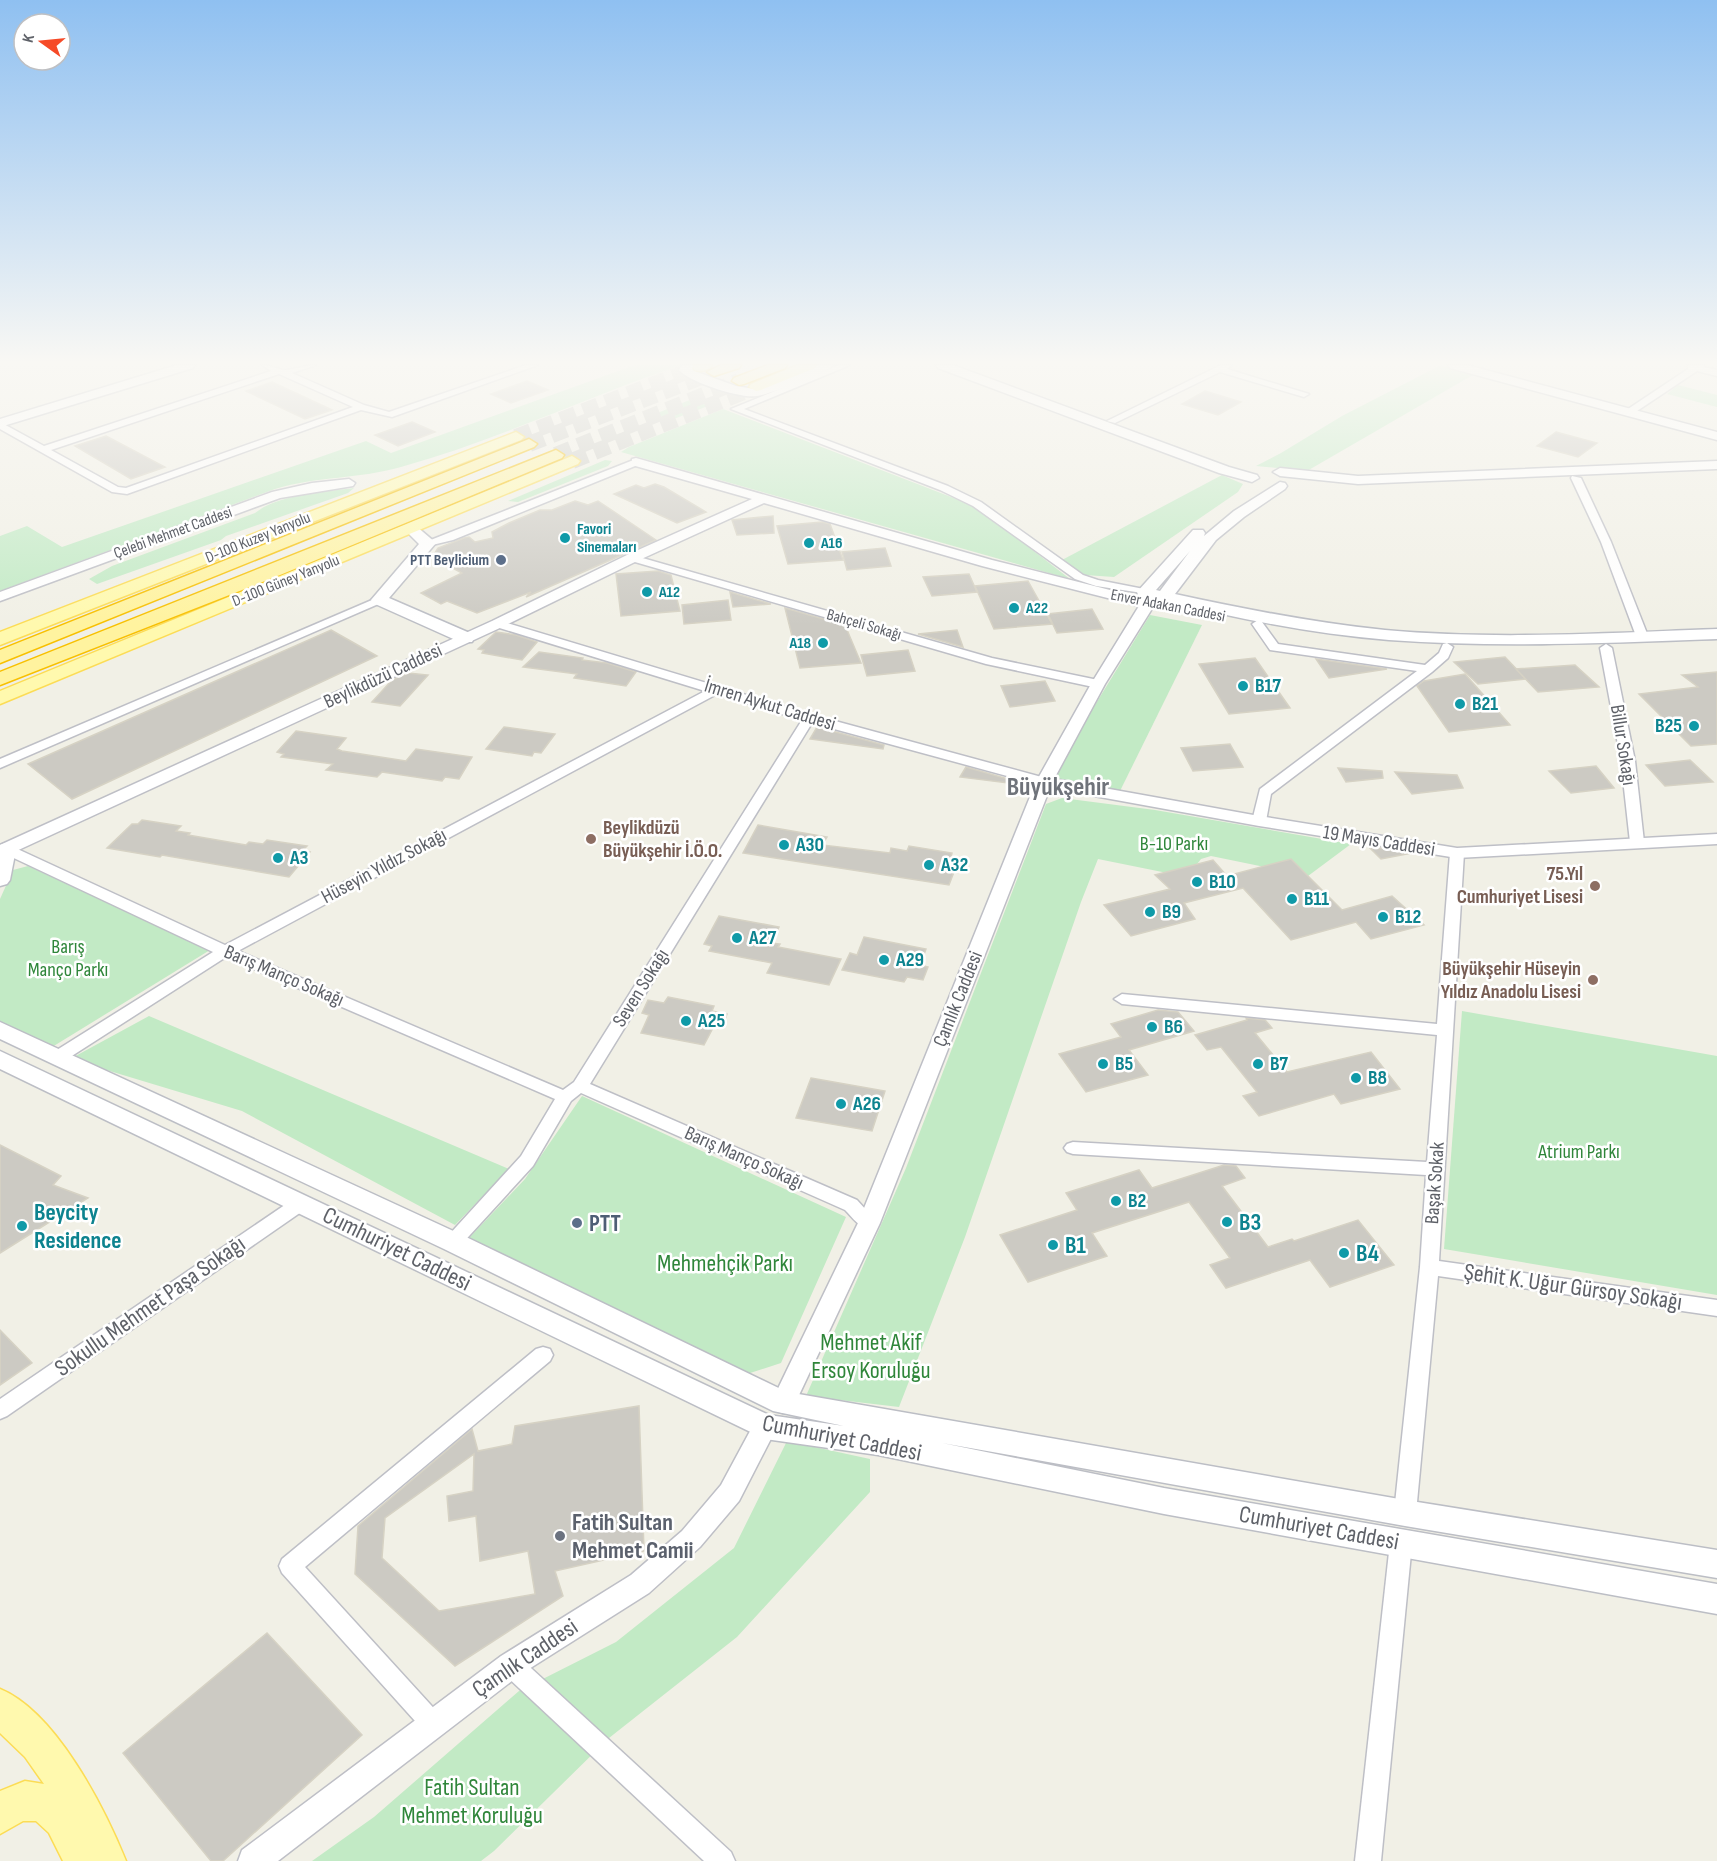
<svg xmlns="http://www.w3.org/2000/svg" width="1717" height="1861" font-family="'Sofia Sans Condensed',sans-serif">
  <rect width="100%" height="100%" fill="#f1f0e6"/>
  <g fill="#c2eac5">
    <path d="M635,365H681C587,397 497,440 401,467C360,479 317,476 275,489L0,591V536L27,526L62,547L366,441L391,453Z"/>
    <polygon points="1441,365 1478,372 1307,471 1256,466 1281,453 1342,416"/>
    <polygon points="1678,385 1717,395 1717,407 1667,394"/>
    <polygon points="692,399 708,406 671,420 655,414"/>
    <polygon points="723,409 977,507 1070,579 621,452 629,447"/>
    <polygon points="605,460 612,461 608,466 518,502 508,501"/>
    <polygon points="1222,475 1243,484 1238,492 1114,577 1085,575 1062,560"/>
    <path d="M354,488L348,493L226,536L221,540L97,584L89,579L112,566L255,513C279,494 325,492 354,488Z"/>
    <polygon points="1150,615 1202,625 1120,791 1051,777"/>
    <polygon points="1062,798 1155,810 1351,844 1308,876 1211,856 1201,859 1187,877 1098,859 1081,902 965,1237 899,1407 806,1396 906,1168 1046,804"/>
    <polygon points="28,866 210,950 44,1052 0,1028 0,899 13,870"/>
    <polygon points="1462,1011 1717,1056 1717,1295 1444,1249"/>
    <polygon points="149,1016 509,1169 455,1225 242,1111 70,1059"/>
    <polygon points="582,1096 846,1217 781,1363 747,1374 467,1240 525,1179"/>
    <polygon points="787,1441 870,1459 870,1492 737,1637 609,1738 494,1851 481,1861 312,1861 374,1817 519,1691 616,1642 734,1548"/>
  </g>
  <g fill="#cccac3" stroke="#d6d2c4" stroke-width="1.5" fill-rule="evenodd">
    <polygon points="527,381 548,390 511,403 491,394"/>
    <polygon points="272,382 332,410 305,419 246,391"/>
    <polygon points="1205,391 1241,402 1218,415 1182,404"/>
    <polygon points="412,422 435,432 398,446 375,435"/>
    <polygon points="1556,432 1597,443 1578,457 1537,446"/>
    <polygon points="106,436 165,467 131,479 75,446"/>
    <polygon points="655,484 664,487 706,512 677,523 614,494 636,485 644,488"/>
    <polygon points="575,501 588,505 598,501 656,540 526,597 531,592 477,613 447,601 441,604 421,593 462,573 432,557 438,548 464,538 469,537 475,542 493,538 492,532 509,523 540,510 552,510"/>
    <polygon points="773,516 774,533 737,535 732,520"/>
    <polygon points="822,522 830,524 843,560 788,564 777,526"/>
    <polygon points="885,548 891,566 847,570 842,552"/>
    <polygon points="658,571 671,575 680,611 621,616 616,574"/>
    <polygon points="969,574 977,592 932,596 923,577"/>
    <polygon points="1028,581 1052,624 994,629 975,586"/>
    <polygon points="730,592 771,604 733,607"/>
    <polygon points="728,600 731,620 684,624 682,605"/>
    <polygon points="785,608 845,625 861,663 800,668"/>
    <polygon points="1092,609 1103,629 1057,633 1048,614"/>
    <polygon points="331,630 377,656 72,799 28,764"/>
    <polygon points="957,630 963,647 918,634"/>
    <polygon points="496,632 516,635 537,642 522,660 482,653 484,650 478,649"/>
    <polygon points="908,650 915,671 867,676 861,655"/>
    <polygon points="539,652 583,658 582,660 607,663 636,672 626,686 574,678 577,674 523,667"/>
    <polygon points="1505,657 1526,679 1478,684 1454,662"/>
    <polygon points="1255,658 1290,708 1229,714 1199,664"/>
    <polygon points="1316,659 1387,669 1329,678"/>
    <polygon points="1575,665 1599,687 1538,692 1516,669"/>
    <polygon points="1717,672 1717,744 1691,746 1639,694 1698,687 1682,675"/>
    <polygon points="408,673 428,675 400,706 372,702 392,680"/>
    <polygon points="1465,674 1510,725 1449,732 1417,686 1424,681"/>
    <polygon points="1045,681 1055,701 1010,707 1001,686"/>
    <polygon points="504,727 555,734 541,753 534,752 532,756 486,749"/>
    <polygon points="817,727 884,745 883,749 810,739"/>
    <polygon points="296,731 346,738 337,749 342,751 406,761 416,749 472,757 459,779 445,777 442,781 382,772 377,777 326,770 333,764 281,757 284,754 277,752"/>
    <polygon points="1230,744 1243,767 1193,771 1181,748"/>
    <polygon points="1690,760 1713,782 1665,786 1646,765"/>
    <polygon points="1596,766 1614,788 1571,793 1549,771"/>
    <polygon points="966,767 1008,779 1008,783 960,777"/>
    <polygon points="1338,768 1382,771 1383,778 1346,782"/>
    <polygon points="1395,772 1457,775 1463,788 1412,794"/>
    <polygon points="142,820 181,826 176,831 190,833 188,835 246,845 249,842 263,844 267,840 307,846 303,850 310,852 289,877 162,855 160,857 107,848 132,824 138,824"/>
    <polygon points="758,825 827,837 822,845 890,853 891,848 907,851 909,846 952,853 951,857 959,859 949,885 743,853"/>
    <polygon points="1368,846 1412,853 1381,859"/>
    <polygon points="1291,859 1342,910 1392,896 1424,925 1371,939 1356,922 1291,940 1243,888 1184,903 1195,919 1131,936 1104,905 1170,889 1155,875 1213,860 1227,876"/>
    <polygon points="719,916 779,927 771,943 780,944 778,947 841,959 829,985 767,973 772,963 709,951 712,946 704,944"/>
    <polygon points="864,937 926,949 920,965 928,967 923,980 907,977 904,982 842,970 850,953 857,955"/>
    <polygon points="668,997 714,1006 712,1011 727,1014 722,1027 714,1026 704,1045 641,1033 649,1015 642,1013 648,1000 664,1003"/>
    <polygon points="1158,1010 1178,1012 1194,1031 1129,1050 1148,1075 1086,1092 1059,1054 1121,1037 1111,1024"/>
    <polygon points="1246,1018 1265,1020 1272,1028 1255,1033 1287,1072 1371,1052 1400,1089 1341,1104 1334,1094 1259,1116 1243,1096 1257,1092 1221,1047 1207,1050 1195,1035 1247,1020"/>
    <polygon points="811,1078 885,1091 872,1131 796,1118"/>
    <polygon points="0,1145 61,1176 53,1185 88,1198 0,1253"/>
    <polygon points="1224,1165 1236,1166 1245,1178 1222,1186 1268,1247 1292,1239 1294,1241 1358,1220 1394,1265 1330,1287 1310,1260 1226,1288 1210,1265 1230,1258 1189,1202 1092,1233 1107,1256 1028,1282 1000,1235 1077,1210 1066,1193 1139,1170 1152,1188"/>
    <polygon points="0,1330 32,1363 0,1385"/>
    <path d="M639,1406L644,1551L555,1571L563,1596L455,1666L355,1574L358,1526L472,1429L478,1451L512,1444L515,1426ZM474,1454L473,1491L447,1496L449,1521L476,1516L480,1561L528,1551L535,1594L439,1611L382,1558L385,1518Z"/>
    <polygon points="267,1633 362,1735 223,1861 211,1861 123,1753"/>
  </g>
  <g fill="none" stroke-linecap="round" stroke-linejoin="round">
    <g stroke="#ccccc6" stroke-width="16" stroke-dasharray="16 8" stroke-linecap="butt">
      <polyline points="516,437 699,367"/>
      <polyline points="572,461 756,387"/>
    </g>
    <g stroke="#ccccc6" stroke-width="16" stroke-dasharray="16 8" stroke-linecap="butt">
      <polyline points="529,444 714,372"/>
      <polyline points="556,455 739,381"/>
    </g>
    <defs>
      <g id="minor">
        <path d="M262,365C270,365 279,370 286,370C296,369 306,365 316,365L292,373L364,405L389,412L526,365H538L392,417L361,410L127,494L112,492L0,429V422L44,446L271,371ZM279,374L353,407L126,488L118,487L51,450Z"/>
        <polygon points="839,365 850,365 744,409 948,486 981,502 1083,575 1098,580 1149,590 1149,594 1096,586 1075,579 973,506 940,490 731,409"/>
        <polygon points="1221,365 1232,365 1227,369 1309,394 1304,397 1220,372 1115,423 1107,421"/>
        <polygon points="1688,365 1704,365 1703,367 1717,370 1717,376 1697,371 1634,413 1628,413 1628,409 1688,369"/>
        <polygon points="636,459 640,460 640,464 453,540 428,546 423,543"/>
        <polygon points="1572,476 1581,478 1611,542 1648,636 1646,639 1642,640 1636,636 1601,542 1571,478"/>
        <polygon points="632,555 992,658 1098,680 1104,684 1098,688 986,664 628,560 628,556"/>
        <polygon points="379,597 383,598 383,602 0,768 0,759"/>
        <path d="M497,620L813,715L1049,779L1051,782L1044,786L812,723L590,1084L857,1200L878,1223L875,1228C862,1232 854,1219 845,1210L581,1093L571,1101L533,1166L459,1247L453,1249L447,1247L444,1242L447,1237L521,1156L555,1099L226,957L64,1061H52L50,1057L52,1053L213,952L1,852V846H11L225,945L705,691L493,626V622ZM717,694L802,720L574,1082L563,1090L238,951Z"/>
        <polygon points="1258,620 1262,622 1278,644 1425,665 1439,653 1443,644 1447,643 1453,647 1448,658 1432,672 1271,794 1266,821 1259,825 1252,821 1260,789 1417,671 1270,650 1252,624"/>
        <polygon points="1606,644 1612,648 1635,761 1644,842 1637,846 1630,842 1621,761 1600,648"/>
        <polygon points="1457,849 1464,853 1439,1261 1717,1300 1717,1316 1438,1276 1416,1513 1413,1520 1405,1523 1397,1520 1394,1513 1420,1267 1426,1175 1073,1154 1067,1152 1064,1148 1067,1144 1073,1142 1427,1162 1437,1035 1122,1004 1114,999 1122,994 1437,1024 1450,853"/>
        <polygon points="301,1196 307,1198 310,1203 307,1208 7,1416 0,1419 0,1399 295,1198"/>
        <polygon points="543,1347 550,1349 553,1355 550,1361 305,1567 440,1715 444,1723 440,1731 432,1735 424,1731 282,1573 279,1566 282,1559 536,1349"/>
        <polygon points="1401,1533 1409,1536 1412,1543 1381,1861 1355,1861 1390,1543 1393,1536"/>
        <polygon points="511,1654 519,1657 731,1852 735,1861 704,1861 503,1673 500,1665 503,1657"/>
      </g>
      <g id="tertiary">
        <polygon points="636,458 992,560 1153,601 1155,604 1105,684 1054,779 1259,816 1457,848 1717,834 1717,844 1457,858 1259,826 1050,788 880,1223 792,1410 783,1413 774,1410 771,1403 858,1223 1036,782 1091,684 1139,606 982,566 764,503 637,561 502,627 12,853 0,853 0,845 492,621 627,555 752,499 632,465 632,459"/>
        <polygon points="349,479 355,483 353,486 280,498 0,601 0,592 272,492 312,483"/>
        <polygon points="765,1417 774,1420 777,1427 739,1501 700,1547 649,1593 521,1674 278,1861 238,1861 242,1850 501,1656 631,1575 682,1531 721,1485 756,1420"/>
      </g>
      <g id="secondary">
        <polygon points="177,365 195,365 193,368 0,427 0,419"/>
        <path d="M682,365H694L692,369L694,371L736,386L754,389L817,365H834C828,372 768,395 757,396C741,399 689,382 679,370Z"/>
        <polygon points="936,365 953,365 1229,467 1257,475 1259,478 1252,482 1219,473 938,368"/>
        <polygon points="1448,365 1467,365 1717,432 1717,440 1450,368"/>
        <polygon points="1717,461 1717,469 1358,484 1280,476 1273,472 1280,468 1358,476"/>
        <path d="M1280,482L1285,483L1287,486L1285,489L1244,517L1216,540L1175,594C1244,609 1314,623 1385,630C1495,640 1607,633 1717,629V639C1608,643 1498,648 1389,640C1314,634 1239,619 1165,601L1154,606L1142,604L1137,592L1193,530H1203L1205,533L1204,536L1234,511ZM1190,551L1160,591L1156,590Z"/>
        <polygon points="411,525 416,526 436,543 389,598 472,634 474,638 472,642 460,642 373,603 371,600 419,544 404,529"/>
        <polygon points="6,843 13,845 16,849 10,880 7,884 0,886 0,845"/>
        <polygon points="0,1022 462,1235 787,1392 1405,1500 1717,1550 1717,1578 1405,1526 942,1443 1164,1488 1717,1584 1717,1614 1164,1514 878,1455 765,1439 0,1069 0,1051 769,1415 844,1426 773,1411 444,1249 0,1039"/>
      </g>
      <g id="primary">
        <path d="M693,365H712C708,371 700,372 694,370Z"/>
        <polygon points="798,365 817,365 815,368 761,390 756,391 749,387 751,384"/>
        <polygon points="516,432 524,437 521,440 0,645 0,632"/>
        <polygon points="572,456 580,461 578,464 0,704 0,691"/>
        <path d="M0,1689C56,1712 104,1807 126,1861H63L49,1833L36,1821H23L0,1834V1791L25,1781L44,1784L25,1757L0,1733Z"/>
      </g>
      <g id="trunk">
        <polygon points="721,365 741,365 739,368 714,376 707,372"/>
        <polygon points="768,365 787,365 785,368 744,384 739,385 732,381 734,378"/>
        <polygon points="529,439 537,444 534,447 0,663 0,650"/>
        <polygon points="556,450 564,455 562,458 280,575 0,685 0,672"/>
      </g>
    </defs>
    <use href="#minor" stroke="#bebfc6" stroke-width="3"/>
    <use href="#tertiary" stroke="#bebfc6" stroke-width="3"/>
    <use href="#secondary" stroke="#bcbec5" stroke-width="3"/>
    <use href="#primary" stroke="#fcdc55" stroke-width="3"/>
    <use href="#trunk" stroke="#f8c000" stroke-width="3"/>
    <use href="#minor" fill="#fff" fill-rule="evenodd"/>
    <use href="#tertiary" fill="#fff" fill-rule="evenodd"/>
    <use href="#secondary" fill="#fff" fill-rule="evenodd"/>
    <use href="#primary" fill="#fff9ae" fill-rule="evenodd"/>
    <use href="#trunk" fill="#fff39f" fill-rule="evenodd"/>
  </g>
  <linearGradient id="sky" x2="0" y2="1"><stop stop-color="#8fc0f1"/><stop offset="0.58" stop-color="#f9f8f4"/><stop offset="1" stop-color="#f9f8f4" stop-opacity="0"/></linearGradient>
  <rect width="1717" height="625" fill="url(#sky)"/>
  <g fill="#0f9aa8" stroke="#fff" stroke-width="2">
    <circle cx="565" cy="538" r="6"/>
    <circle cx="809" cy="543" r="6"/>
    <circle cx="647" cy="592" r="6"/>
    <circle cx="1014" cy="608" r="6"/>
    <circle cx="823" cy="643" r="6"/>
    <circle cx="1243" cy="686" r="6"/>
    <circle cx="1460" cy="704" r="6"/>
    <circle cx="1694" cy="726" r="6"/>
    <circle cx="784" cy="845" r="6"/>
    <circle cx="278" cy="858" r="6"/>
    <circle cx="929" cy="865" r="6"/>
    <circle cx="1197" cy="882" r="6"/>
    <circle cx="1292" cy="899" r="6"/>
    <circle cx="1150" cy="912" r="6"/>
    <circle cx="1383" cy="917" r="6"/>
    <circle cx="737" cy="938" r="6"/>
    <circle cx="884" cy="960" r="6"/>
    <circle cx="686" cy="1021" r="6"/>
    <circle cx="1152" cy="1027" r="6"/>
    <circle cx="1103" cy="1064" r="6"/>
    <circle cx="1258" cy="1064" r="6"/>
    <circle cx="1356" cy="1078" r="6"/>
    <circle cx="841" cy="1104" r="6"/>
    <circle cx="1116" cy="1201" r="6"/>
    <circle cx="1227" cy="1222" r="6"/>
    <circle cx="22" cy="1226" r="6"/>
    <circle cx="1053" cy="1245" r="6"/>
    <circle cx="1344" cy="1253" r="6"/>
  </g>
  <g fill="#5c6f8a" stroke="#fff" stroke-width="2">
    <circle cx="501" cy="560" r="6"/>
    <circle cx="577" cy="1223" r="6"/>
  </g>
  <g fill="#8d6e63" stroke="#fff" stroke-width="2">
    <circle cx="591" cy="839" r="6"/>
    <circle cx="1595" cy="886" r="6"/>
    <circle cx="1593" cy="980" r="6"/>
  </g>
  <circle fill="#6b7280" stroke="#fff" stroke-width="2" cx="560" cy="1536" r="6"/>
  <g text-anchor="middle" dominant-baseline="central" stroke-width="5" stroke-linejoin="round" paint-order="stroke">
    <g font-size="16" font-weight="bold" fill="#0d838f" stroke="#fff" text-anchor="start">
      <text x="577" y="529">Favori<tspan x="577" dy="18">Sinemaları</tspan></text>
      <text x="821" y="543">A16</text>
      <text x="659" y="592">A12</text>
      <text x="1026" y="608">A22</text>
      <text x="811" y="643" text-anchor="end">A18</text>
    </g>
    <g font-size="16" fill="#5e6168" stroke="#fff">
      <text transform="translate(173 533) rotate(-20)">Çelebi Mehmet Caddesi</text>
      <text transform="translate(258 538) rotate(-22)">D-100 Kuzey Yanyolu</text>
      <text transform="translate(286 581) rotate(-22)">D-100 Güney Yanyolu</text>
      <text transform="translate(1168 606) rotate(11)">Enver Adakan Caddesi</text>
      <text transform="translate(864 625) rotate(16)">Bahçeli Sokağı</text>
    </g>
    <g font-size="16" font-weight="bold" fill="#4e5e75" stroke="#fff" text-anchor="end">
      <text x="489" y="560">PTT Beylicium</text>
    </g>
    <g font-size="20" fill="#5e6168" stroke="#fff">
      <text transform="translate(383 676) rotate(-25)">Beylikdüzü Caddesi</text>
      <text transform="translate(770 705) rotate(17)">İmren Aykut Caddesi</text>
      <text transform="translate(1623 745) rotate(81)">Billur Sokağı</text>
      <text transform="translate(1379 841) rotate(9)">19 Mayıs Caddesi</text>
      <text transform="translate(384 866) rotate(-28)">Hüseyin Yıldız Sokağı</text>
      <text transform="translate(284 976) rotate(23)">Barış Manço Sokağı</text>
      <text transform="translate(641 988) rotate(-58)">Seven Sokağı</text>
      <text transform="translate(958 999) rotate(-68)">Çamlık Caddesi</text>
      <text transform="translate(744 1158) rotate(24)">Barış Manço Sokağı</text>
      <text transform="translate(1435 1183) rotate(-86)">Başak Sokak</text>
    </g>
    <g font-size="20" font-weight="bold" fill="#0d838f" stroke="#fff" text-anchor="start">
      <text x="1255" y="686">B17</text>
      <text x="1472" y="704">B21</text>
      <text x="1682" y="726" text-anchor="end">B25</text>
      <text x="796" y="845">A30</text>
      <text x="290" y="858">A3</text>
      <text x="941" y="865">A32</text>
      <text x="1209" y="882">B10</text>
      <text x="1304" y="899">B11</text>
      <text x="1162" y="912">B9</text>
      <text x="1395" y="917">B12</text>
      <text x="749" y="938">A27</text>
      <text x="896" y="960">A29</text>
      <text x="698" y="1021">A25</text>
      <text x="1164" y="1027">B6</text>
      <text x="1115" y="1064">B5</text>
      <text x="1270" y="1064">B7</text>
      <text x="1368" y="1078">B8</text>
      <text x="853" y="1104">A26</text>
      <text x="1128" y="1201">B2</text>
    </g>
    <g font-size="20" font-weight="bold" fill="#785e54" stroke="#fff" text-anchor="end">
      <text x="603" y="828" text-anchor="start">Beylikdüzü<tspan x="603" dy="23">Büyükşehir İ.Ö.O.</tspan></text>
      <text x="1583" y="874">75.Yıl<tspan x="1583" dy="23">Cumhuriyet Lisesi</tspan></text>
      <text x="1581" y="969">Büyükşehir Hüseyin<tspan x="1581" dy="23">Yıldız Anadolu Lisesi</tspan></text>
    </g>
    <g font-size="20" fill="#2f863a" stroke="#fff">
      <text x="1174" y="844">B-10 Parkı</text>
      <text x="68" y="947">Barış<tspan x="68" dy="23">Manço Parkı</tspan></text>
      <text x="1579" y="1152">Atrium Parkı</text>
    </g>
    <g font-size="24" font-weight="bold" fill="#0d838f" stroke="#fff" text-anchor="start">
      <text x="34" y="1212">Beycity<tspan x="34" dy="28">Residence</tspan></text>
      <text x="1239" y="1222">B3</text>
      <text x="1065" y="1245">B1</text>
      <text x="1356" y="1253">B4</text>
    </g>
    <g font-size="24" font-weight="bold" fill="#4e5e75" stroke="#fff" text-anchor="start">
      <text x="589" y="1223">PTT</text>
    </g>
    <g font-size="24" fill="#5e6168" stroke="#fff">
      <text transform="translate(397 1249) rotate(26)">Cumhuriyet Caddesi</text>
      <text transform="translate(1573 1287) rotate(8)">Şehit K. Uğur Gürsoy Sokağı</text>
      <text transform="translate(150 1306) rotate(-35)">Sokullu Mehmet Paşa Sokağı</text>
      <text transform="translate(842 1438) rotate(11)">Cumhuriyet Caddesi</text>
      <text transform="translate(1319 1528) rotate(10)">Cumhuriyet Caddesi</text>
      <text transform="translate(525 1658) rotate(-34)">Çamlık Caddesi</text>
    </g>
    <g font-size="24" fill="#2f863a" stroke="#fff">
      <text x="725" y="1263">Mehmehçik Parkı</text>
      <text x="871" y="1342">Mehmet Akif<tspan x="871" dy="28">Ersoy Koruluğu</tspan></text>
      <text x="472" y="1787">Fatih Sultan<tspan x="472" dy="28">Mehmet Koruluğu</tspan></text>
    </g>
    <g font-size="24" font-weight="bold" fill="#5b616d" stroke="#fff" text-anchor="start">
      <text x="572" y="1522">Fatih Sultan<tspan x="572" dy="28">Mehmet Camii</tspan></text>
    </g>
    <g font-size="26" font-weight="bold" fill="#6f737a" stroke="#fff">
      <text x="1058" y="787">Büyükşehir</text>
    </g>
  </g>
  <g transform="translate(42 42) rotate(285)"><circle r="28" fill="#ffffff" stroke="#bfc0c3" stroke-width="1.5"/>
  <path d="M0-4.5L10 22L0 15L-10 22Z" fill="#f64a27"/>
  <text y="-9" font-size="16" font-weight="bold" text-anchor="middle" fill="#5e6168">K</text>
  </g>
</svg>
